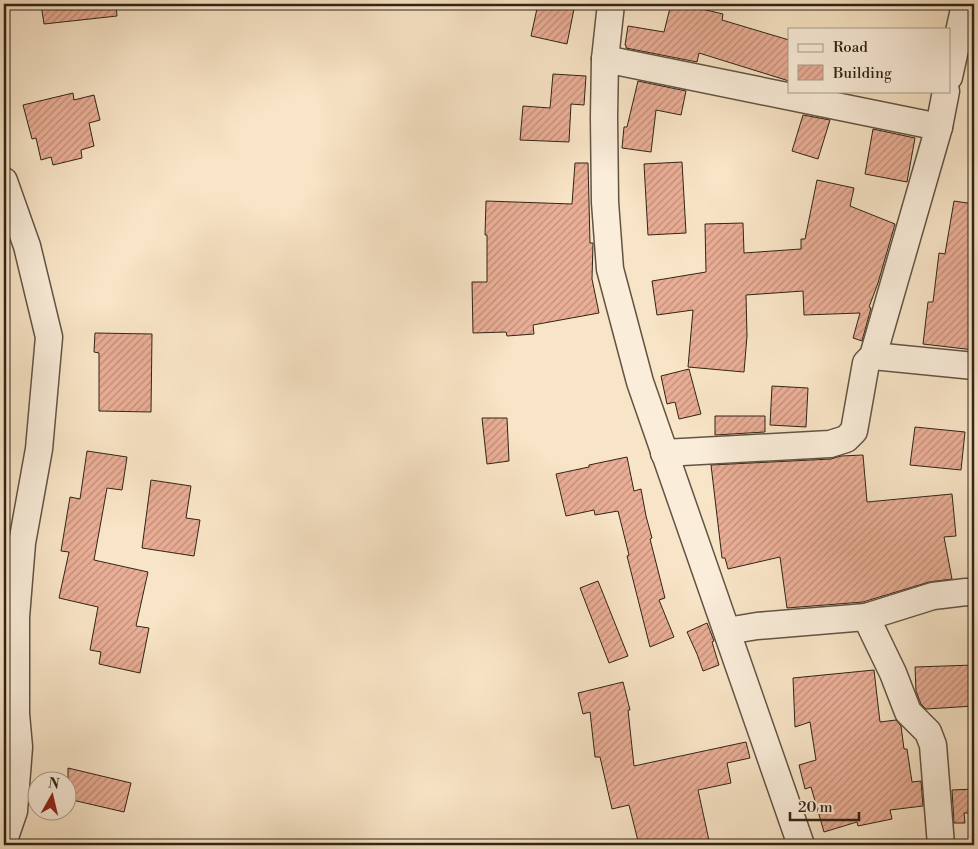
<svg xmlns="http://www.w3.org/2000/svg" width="978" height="849" font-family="'Libre Bodoni',serif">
  <defs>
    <pattern id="building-hatch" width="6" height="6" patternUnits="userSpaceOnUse" patternTransform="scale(1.25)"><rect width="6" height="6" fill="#eaae96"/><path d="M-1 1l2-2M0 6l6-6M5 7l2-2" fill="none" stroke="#be8d79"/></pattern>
  </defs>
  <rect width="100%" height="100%" fill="#f8e4c6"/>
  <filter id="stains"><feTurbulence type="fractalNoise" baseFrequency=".004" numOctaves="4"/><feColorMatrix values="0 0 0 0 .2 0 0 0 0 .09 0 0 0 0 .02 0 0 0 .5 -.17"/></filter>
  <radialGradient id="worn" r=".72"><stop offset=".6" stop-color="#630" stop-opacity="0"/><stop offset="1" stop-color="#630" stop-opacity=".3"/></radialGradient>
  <g fill="url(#building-hatch)" stroke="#302417">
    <polygon points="41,4 116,4 117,16 44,24"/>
    <polygon points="538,4 575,4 567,44 531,36"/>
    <polygon points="671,4 681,4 723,14 722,20 789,40 789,81 699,53 697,62 626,48 626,45 625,45 628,26 664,32"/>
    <polygon points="553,74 586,76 584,105 571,104 569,142 520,140 523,106 550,108"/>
    <polygon points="638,81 686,91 681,115 656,110 651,152 622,148 624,127 627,127"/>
    <polygon points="73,93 74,100 94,95 100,120 89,123 94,146 81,150 82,158 53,165 51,157 41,160 36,138 32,139 23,105"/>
    <polygon points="803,115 830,120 818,159 792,151"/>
    <polygon points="873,129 915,138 907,182 865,174"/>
    <polygon points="682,162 686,233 648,235 644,164"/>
    <polygon points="575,163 588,163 590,243 593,243 592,279 599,313 533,325 534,334 507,336 506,332 473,333 472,282 487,282 487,235 485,235 486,201 572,204"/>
    <polygon points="817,180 854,188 850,206 895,224 878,283 869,307 871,308 862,341 853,338 860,313 804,315 803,291 746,295 747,336 744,372 688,367 693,310 657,315 652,281 706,272 705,224 743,223 744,253 801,249 801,239 805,239"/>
    <polygon points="954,201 974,204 974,350 923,344 928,302 933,302 939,253 945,254"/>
    <polygon points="95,333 152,334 151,412 99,411 99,353 94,352"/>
    <polygon points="689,369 701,414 679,419 675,402 667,404 661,376"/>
    <polygon points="772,386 808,388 806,427 770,425"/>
    <polygon points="715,416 765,416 765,432 715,435"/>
    <polygon points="482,418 507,418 509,461 487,464"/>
    <polygon points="915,427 965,432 961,470 910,465"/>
    <polygon points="87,451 127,457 122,490 107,488 94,560 148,572 136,626 149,628 140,673 99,664 101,652 90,650 98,607 59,598 69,552 61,551 70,497 80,499"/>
    <polygon points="863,455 867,502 952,494 956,536 944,537 952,579 929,582 863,602 787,608 780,557 728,569 725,558 722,558 711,465 831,459 841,456"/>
    <polygon points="627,457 634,491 641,489 646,516 652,538 650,539 665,598 659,600 674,637 650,647 627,556 629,555 618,511 595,515 594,510 566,516 556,474 589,467 589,465"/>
    <polygon points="151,480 191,486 186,518 200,520 194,556 142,548"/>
    <polygon points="598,581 628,656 609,663 580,588"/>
    <polygon points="707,623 714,641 712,642 719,665 703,671 697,654 687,632"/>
    <polygon points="974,665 974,706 926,709 921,704 916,691 915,667"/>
    <polygon points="874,670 880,722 896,720 901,726 904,749 907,749 912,782 921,781 923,806 890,810 892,819 858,826 857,822 824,832 811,787 805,789 799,765 816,760 810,722 795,727 793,678"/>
    <polygon points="623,682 630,710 628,710 634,766 746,742 750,758 727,763 731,783 698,790 710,845 639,845 629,805 612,809 600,757 595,757 590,712 583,714 578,693"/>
    <polygon points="68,768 131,783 124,812 68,799"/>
    <polygon points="974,789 974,813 964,813 965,823 954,823 952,790"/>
  </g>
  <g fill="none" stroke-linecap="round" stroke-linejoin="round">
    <defs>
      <g id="street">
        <polyline points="611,4 605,59 604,117 605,202 610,269 640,382 801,845"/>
        <polyline points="605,59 939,127"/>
        <polyline points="949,77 964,9 969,4"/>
        <polyline points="4,181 27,246 49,337 39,449 22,543 16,617 16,714 19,747 14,811 4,840"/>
        <polyline points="873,356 974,366"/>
        <polyline points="664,453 830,444 846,439 854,431 866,363 873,356 939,127 946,91"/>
        <polyline points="866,617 893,673 908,712 928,732 933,745 941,845"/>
        <polyline points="727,631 757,626 866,617 933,596 966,592 974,593"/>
      </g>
    </defs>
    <use href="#street" stroke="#625443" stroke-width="29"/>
    <use href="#street" stroke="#faedda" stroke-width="26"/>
  </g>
  <rect width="978" height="849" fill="none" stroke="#f8e4c6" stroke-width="20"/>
  <rect x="5" y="5" width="968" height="839" fill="none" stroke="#302417" stroke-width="2.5"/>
  <rect x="10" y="10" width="958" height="829" fill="none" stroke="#302417"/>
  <rect x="788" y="28" width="162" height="65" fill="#faedda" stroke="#a99d8c"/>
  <rect x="798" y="44" width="25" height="8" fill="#faedda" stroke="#a99d8c"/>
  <text x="833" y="52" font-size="15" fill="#302417">Road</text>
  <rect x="798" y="65" width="25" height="15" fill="url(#building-hatch)" stroke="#a99d8c"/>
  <text x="833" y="78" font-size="15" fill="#302417">Building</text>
  <g transform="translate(52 796) rotate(8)"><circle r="24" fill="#faedda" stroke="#a99d8c"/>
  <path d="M0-4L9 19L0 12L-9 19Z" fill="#8f2418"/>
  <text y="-8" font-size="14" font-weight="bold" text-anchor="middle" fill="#302417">N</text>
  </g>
  <path d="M790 812v8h69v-8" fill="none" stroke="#302417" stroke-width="2.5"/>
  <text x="798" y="812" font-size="15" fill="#302417" stroke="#faedda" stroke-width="4" paint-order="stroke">20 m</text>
  <rect width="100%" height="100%" filter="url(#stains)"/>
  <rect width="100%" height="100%" fill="url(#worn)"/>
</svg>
